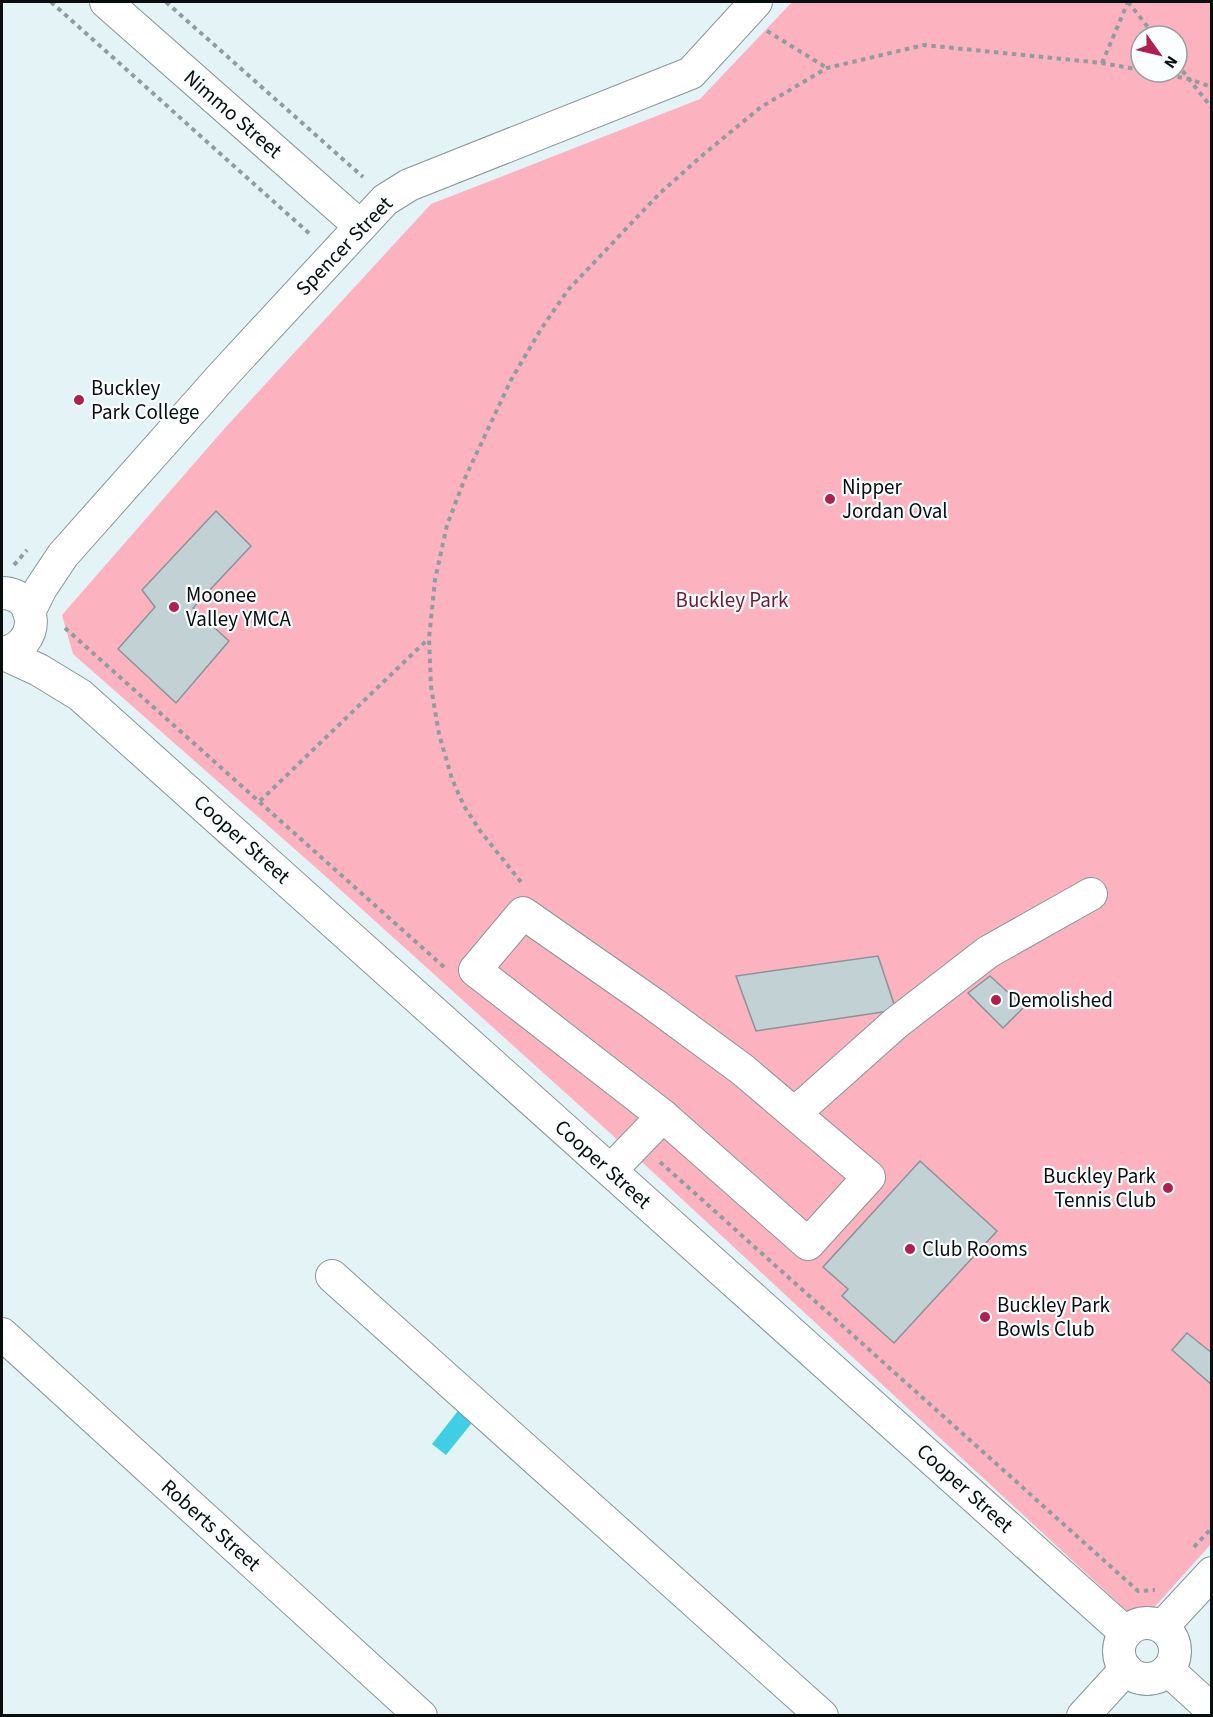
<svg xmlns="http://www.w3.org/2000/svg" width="1213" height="1717" font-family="'Source Sans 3',sans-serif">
  <rect width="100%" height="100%" fill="#e3f3f6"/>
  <path fill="#fcb3bf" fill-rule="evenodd" d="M792,2H1211V1544L1151,1611L1128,1612L630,1151L314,866L73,654L62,615L225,428L431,204L700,99ZM1141,36H1177V72H1141Z"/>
  <polygon fill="#3ecfe5" points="461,1407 475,1419 446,1455 432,1444"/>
  <g fill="#c2d1d4" stroke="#879598" stroke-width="1.5">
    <polygon points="216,511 251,546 193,608 229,641 176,703 118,649 155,607 142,590"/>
    <polygon points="878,956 896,1010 756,1031 736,976"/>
    <polygon points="990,976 1024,1007 1003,1028 968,993"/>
    <polygon points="920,1161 997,1231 894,1343 842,1296 848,1289 823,1267"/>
    <polygon points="1187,1333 1212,1353 1212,1385 1172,1350"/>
  </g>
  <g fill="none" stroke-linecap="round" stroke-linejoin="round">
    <defs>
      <g id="minor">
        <polyline points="106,2 360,226"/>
        <path d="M2,593C40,594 41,647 2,653"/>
        <polyline points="29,612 41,588 63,555 223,375 385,200 409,185 691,73 756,2"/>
        <polyline points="2,653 39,670 80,695 1126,1633"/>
        <polygon points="523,913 652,1003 743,1070 869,1177 808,1244 663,1116 475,970"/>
        <polyline points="795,1113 896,1023 988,952 1091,894"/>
        <polyline points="611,1170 663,1116"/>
        <polyline points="332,1276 822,1716"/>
        <polyline points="2,1334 421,1716"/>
        <circle cx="1147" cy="1651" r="28"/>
        <polyline points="1162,1627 1212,1573"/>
        <polyline points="1168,1670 1212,1710"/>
        <polyline points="1083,1716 1126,1669"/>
      </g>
    </defs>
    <use href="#minor" stroke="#879598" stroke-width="34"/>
    <g stroke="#909c9e" stroke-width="4" stroke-dasharray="4.5 4.5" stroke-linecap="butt">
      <polyline points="51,2 311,235"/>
      <polyline points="166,2 363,177"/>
      <polyline points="1128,2 1155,36"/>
      <polyline points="767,31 827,68"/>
      <polyline points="1102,63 1128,2"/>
      <polyline points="1177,64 1212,108"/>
      <polyline points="1151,72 1189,79 1212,87"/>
      <polyline points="14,565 27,550"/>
      <polyline points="65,628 445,968"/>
      <polyline points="260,801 428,639"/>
      <polyline points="521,882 481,832 464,806 452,779 439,734 431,687 429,638 435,580 447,525 465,478 511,380 541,329 568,290 659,194 704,154 761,107 827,68 924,45 1102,63 1141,70"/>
      <polyline points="660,1162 1138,1591 1155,1590"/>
      <polyline points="1194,1547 1212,1528"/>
    </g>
    <use href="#minor" stroke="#fff" stroke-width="32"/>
  </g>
  <g fill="#b01f4e" stroke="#fbfefe" stroke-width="2">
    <circle cx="79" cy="400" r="6"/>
    <circle cx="830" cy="499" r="6"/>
    <circle cx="174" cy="607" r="6"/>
    <circle cx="996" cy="1000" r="6"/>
    <circle cx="1168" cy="1188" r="6"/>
    <circle cx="910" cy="1249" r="6"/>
    <circle cx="985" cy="1317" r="6"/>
  </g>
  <g text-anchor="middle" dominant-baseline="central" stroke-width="4.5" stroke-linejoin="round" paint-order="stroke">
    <g font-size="21" fill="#080d0e" stroke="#fbfefe">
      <text transform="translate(233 114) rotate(41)">Nimmo Street</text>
      <text transform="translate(344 246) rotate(-46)">Spencer Street</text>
      <text transform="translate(242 839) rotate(42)">Cooper Street</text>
      <text transform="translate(603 1164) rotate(42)">Cooper Street</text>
      <text transform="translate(965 1488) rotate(42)">Cooper Street</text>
      <text transform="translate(211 1525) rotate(42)">Roberts Street</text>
    </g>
    <g font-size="21" fill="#080d0e" stroke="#fbfefe" text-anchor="start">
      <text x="91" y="388">Buckley<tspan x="91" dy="24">Park College</tspan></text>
      <text x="842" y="487">Nipper<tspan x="842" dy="24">Jordan Oval</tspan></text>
      <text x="186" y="595">Moonee<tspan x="186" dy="24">Valley YMCA</tspan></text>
      <text x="1008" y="1000">Demolished</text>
      <text x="1156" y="1176" text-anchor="end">Buckley Park<tspan x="1156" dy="24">Tennis Club</tspan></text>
      <text x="922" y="1249">Club Rooms</text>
      <text x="997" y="1305">Buckley Park<tspan x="997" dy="24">Bowls Club</tspan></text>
    </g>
    <g font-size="21" fill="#701932" stroke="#fbfefe">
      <text x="732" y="600">Buckley Park</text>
    </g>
  </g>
  <rect width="1213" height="1717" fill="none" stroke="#080d0e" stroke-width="6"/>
  <g transform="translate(1159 54) rotate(124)"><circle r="28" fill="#fbfefe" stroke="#9a9e9e" stroke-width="1.5"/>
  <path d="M0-4.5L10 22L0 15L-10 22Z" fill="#b01f4e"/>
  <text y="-9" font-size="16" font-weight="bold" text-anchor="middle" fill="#080d0e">N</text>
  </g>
</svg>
